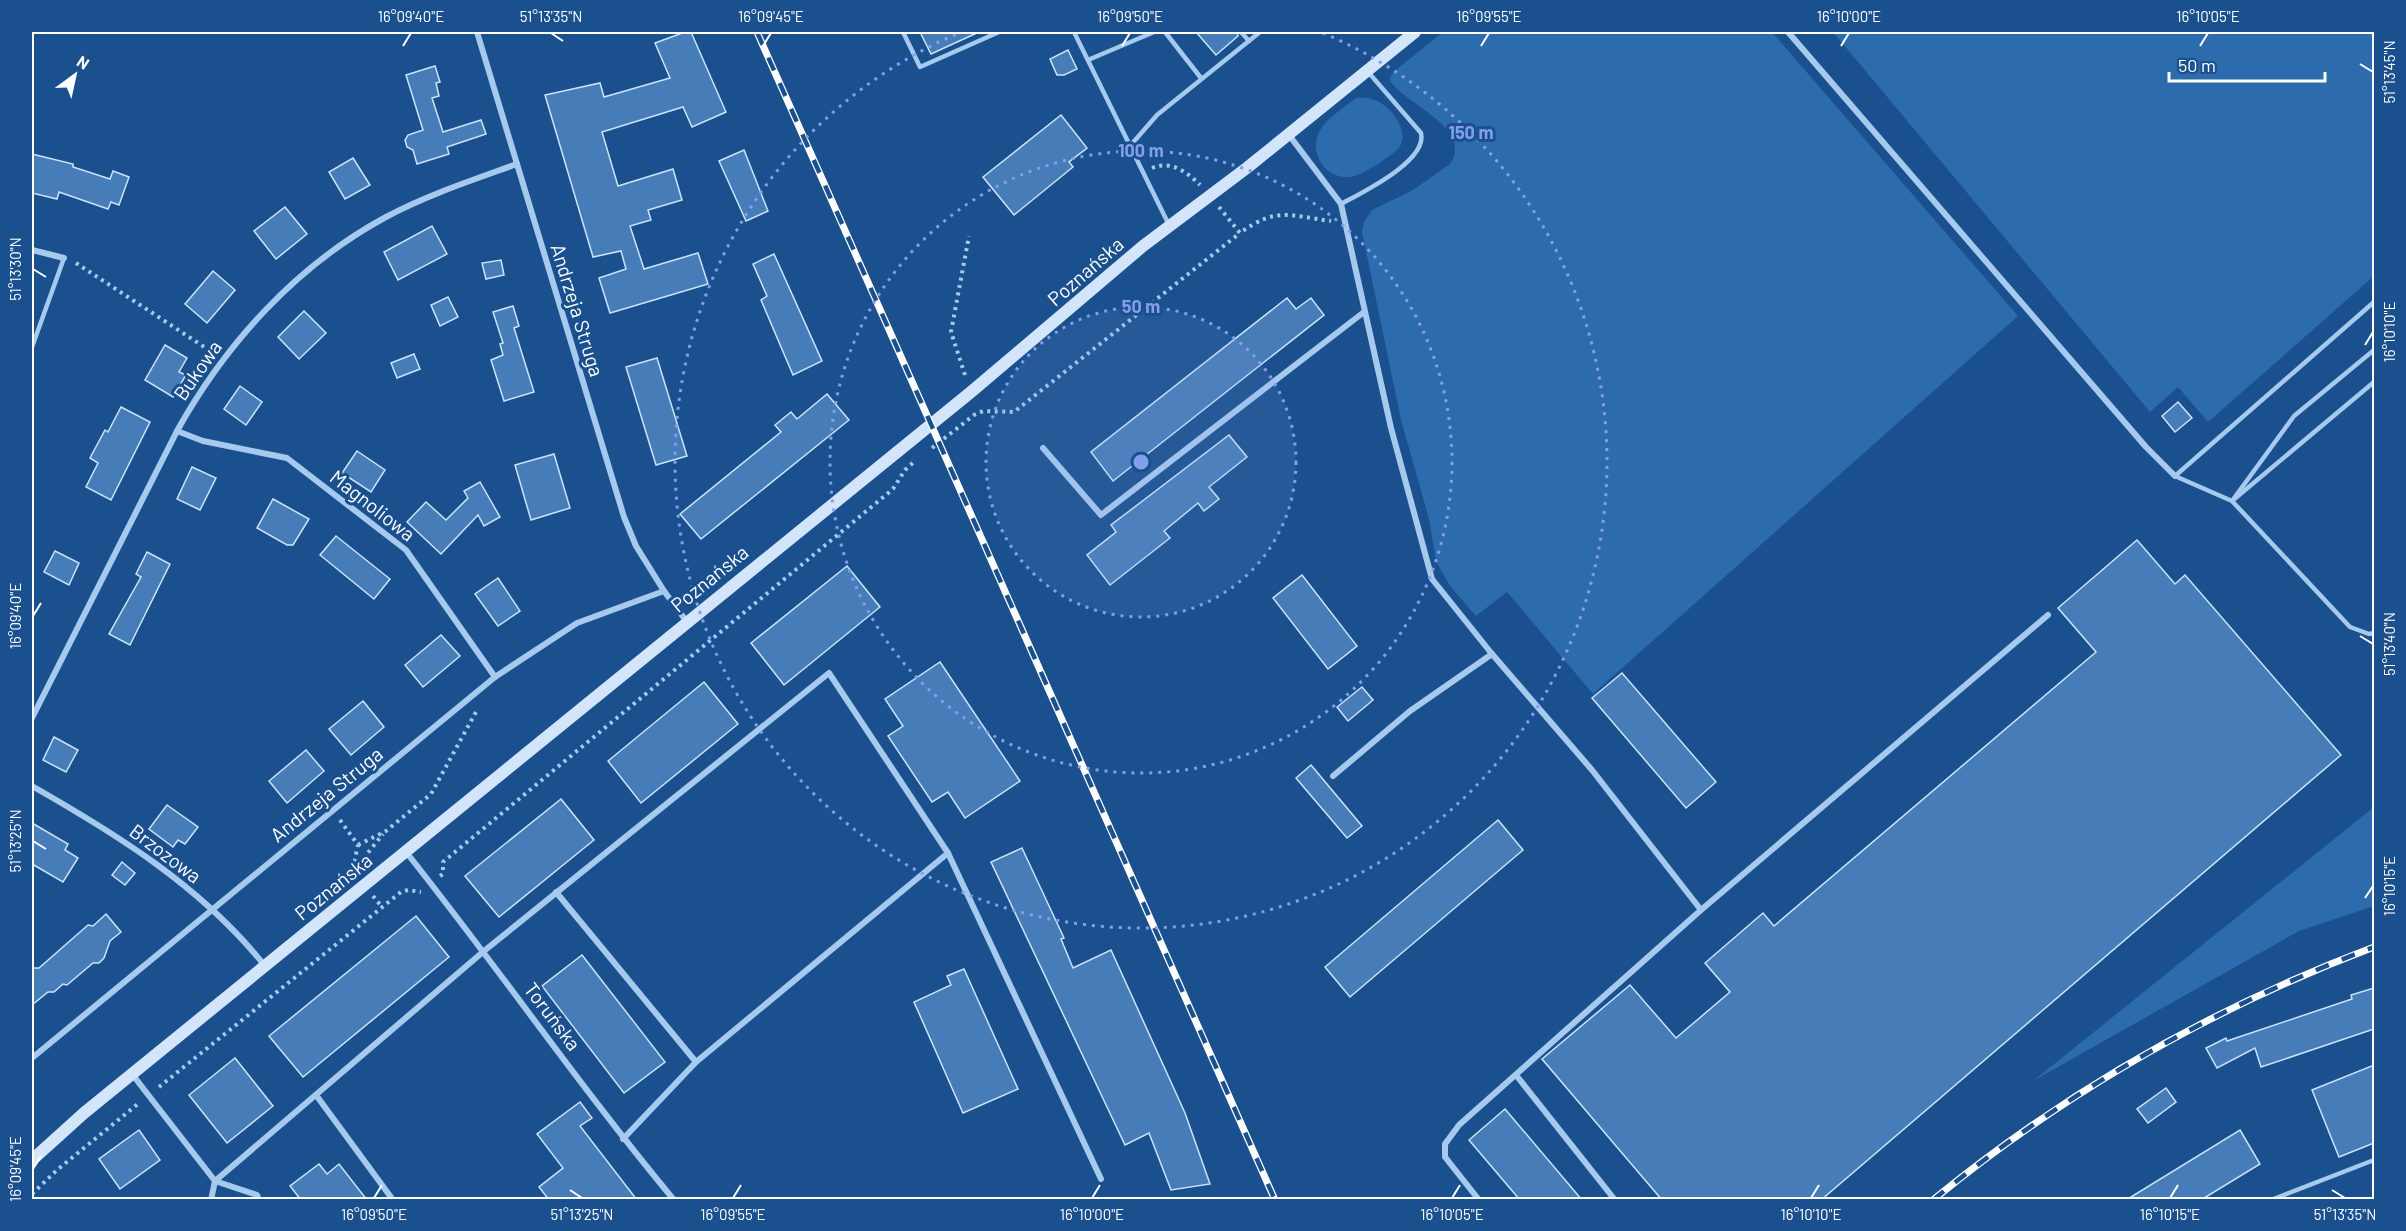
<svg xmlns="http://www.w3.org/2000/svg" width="2406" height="1231" font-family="Barlow,sans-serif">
  <rect width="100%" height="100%" fill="#1a508e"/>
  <g fill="#2c6bac">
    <path d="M1443,32H1772L2018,316L1593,694L1507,592L1476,616L1450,586L1436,561L1429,519L1401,420L1362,232L1364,222L1372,210L1413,190L1450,164C1474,128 1406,105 1390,81L1391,75L1397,69Z"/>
    <polygon points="1833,32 2374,32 2374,276 2208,422 2178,387 2150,412"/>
    <path d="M1356,98C1379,94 1401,115 1403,137C1402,142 1401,146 1397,150C1389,157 1360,177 1349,177C1324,179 1307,150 1321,129C1328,117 1345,107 1356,98Z"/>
    <polygon points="2374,807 2374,906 2299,931 2033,1081"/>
  </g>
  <g fill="#467db8" stroke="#cce3fa" stroke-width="1.5">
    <polygon points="685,32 691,32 726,112 692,127 683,107 602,132 618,186 673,169 682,200 648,210 651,220 630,226 644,269 698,253 708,284 610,313 599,278 626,269 621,251 593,257 545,95 600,83 604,97 670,78 655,43"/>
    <polygon points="920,32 979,32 931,54"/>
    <polygon points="1196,32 1237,32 1238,36 1216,55"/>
    <polygon points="1068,50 1077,69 1064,75 1057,75 1050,59"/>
    <polygon points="435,66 440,82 436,83 439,96 432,98 443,132 481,120 486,134 447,147 449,154 417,164 413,150 407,147 405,140 408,135 423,130 406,75"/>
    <polygon points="1061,115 1087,148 1069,162 1073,167 1014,215 983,177"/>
    <polygon points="744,150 768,211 746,221 719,161"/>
    <polygon points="32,154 73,164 73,167 110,179 113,171 129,177 119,205 111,202 108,209 59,192 57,199 32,193"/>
    <polygon points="353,158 370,185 345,199 329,172"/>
    <polygon points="285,207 307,234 276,259 254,231"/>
    <polygon points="432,226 447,254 398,280 384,252"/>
    <polygon points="774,254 822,361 793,375 761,300 767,296 753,264"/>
    <polygon points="501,260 504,275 486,279 482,263"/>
    <polygon points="213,271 235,290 207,323 185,304"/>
    <polygon points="448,297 458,317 440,326 431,305"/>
    <polygon points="1287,298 1296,309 1311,298 1324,315 1113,481 1091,452"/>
    <polygon points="513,306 519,326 514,328 534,392 504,401 491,360 503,355 500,344 503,343 493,312"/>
    <polygon points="304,311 326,333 299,359 278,337"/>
    <polygon points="165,345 187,358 179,372 186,375 173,397 145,380"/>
    <polygon points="414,354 420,369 397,378 391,363"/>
    <polygon points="657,358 687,456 656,465 626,367"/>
    <polygon points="240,386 262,402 246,425 224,409"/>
    <polygon points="827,394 849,420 701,539 680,514 781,432 775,425 791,412 797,419"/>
    <polygon points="2178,402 2192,418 2175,432 2162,416"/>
    <polygon points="121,407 150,422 111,500 86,487 98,463 90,458 105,430 108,432"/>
    <polygon points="1229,435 1247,457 1209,487 1219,499 1204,511 1198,503 1164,531 1170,538 1110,585 1087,555 1116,532 1111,525"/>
    <polygon points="357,451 385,470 371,492 342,473"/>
    <polygon points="554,454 570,508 531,520 515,465"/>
    <polygon points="192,467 216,478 200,510 177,499"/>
    <polygon points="480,482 500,517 484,526 478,515 441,554 407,522 426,502 446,520 468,498 464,491"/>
    <polygon points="273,499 309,519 293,545 287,545 257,528"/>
    <polygon points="336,536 390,579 374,599 320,555"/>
    <polygon points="2137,540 2175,584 2185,575 2341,755 1821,1200 1662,1200 1542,1059 1630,985 1676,1038 1730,992 1705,963 1763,913 1774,926 2096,652 2058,608"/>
    <polygon points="55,551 79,563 69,585 44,572"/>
    <polygon points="147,552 170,564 130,645 109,634 141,577 136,574"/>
    <polygon points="847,566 880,607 784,685 751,643"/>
    <polygon points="1302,575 1357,646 1328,669 1273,598"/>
    <polygon points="498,578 520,611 498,626 475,594"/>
    <polygon points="441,635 460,656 423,687 405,665"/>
    <polygon points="940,662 1020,781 965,818 948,792 932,802 888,736 903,726 885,699"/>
    <polygon points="1622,673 1716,782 1686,808 1592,698"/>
    <polygon points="704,682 738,724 641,803 608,761"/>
    <polygon points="1362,687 1373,700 1348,721 1337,707"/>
    <polygon points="363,701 384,727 351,755 329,729"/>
    <polygon points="54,737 78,750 66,772 43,760"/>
    <polygon points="306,750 324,771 287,803 269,781"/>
    <polygon points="1311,765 1362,826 1347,838 1296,778"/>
    <polygon points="561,799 594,840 499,917 465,876"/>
    <polygon points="167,805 198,827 185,844 178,840 173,847 149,829"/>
    <polygon points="1498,820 1523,850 1350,997 1325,967"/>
    <polygon points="32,823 68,844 65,850 78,858 63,882 32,864"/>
    <polygon points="1022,848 1064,938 1061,939 1073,968 1111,950 1185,1113 1210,1184 1171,1190 1149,1133 1125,1145 991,862"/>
    <polygon points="122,862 135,873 125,885 112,875"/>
    <polygon points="106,914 121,932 110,941 104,958 99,963 93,963 67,985 63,984 54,992 48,992 32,1005 32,968 39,968 88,925 93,926"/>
    <polygon points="416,916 449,957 303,1077 269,1036"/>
    <polygon points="582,955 665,1062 624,1093 542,986"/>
    <polygon points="964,969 1018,1089 963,1113 914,1002 951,985 947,976"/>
    <polygon points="2374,988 2374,1029 2261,1067 2255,1048 2217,1068 2206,1048 2226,1038 2227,1041 2352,999 2351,995"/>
    <polygon points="235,1058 273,1106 227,1143 189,1095"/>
    <polygon points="2374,1065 2374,1143 2339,1157 2312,1090"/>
    <polygon points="2166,1088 2176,1102 2148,1123 2137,1109"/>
    <polygon points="580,1102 592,1118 580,1126 637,1200 549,1200 539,1187 563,1168 537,1134"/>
    <polygon points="1505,1109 1582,1200 1520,1200 1469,1140"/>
    <polygon points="139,1130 160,1160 120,1189 99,1159"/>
    <polygon points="2240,1130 2260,1164 2201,1200 2126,1200"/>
    <polygon points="319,1164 327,1174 339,1164 367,1200 301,1200 290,1186"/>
  </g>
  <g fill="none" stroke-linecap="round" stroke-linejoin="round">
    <g stroke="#a6c9ee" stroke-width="4" stroke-dasharray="3 4.5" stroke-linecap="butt">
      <path d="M1152,168C1171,160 1187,172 1200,185"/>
      <path d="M1219,207L1240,233C1277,206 1290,216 1331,221"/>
      <polyline points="76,263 215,354"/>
      <polyline points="965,375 951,332 969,236"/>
      <polyline points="932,448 974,415 983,411 1014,412 1240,233"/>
      <polyline points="340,820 358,845 352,872 354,875"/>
      <polyline points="358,845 386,831 431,794 477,710"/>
      <polyline points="354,870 383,834"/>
      <polyline points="440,876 443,874 443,862 893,489 905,470 916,460"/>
      <polyline points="373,896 382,907"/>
      <polyline points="159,1087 401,892 408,890 421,892"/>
      <polyline points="32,1194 57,1170 139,1103"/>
    </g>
    <g stroke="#a6c9ee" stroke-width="4.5">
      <polyline points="903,32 920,67 999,32"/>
      <polyline points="1074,32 1169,225"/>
      <polyline points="1165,32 1201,78"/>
      <polyline points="1241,32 1249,41"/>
      <polyline points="1088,60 1154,32"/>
      <polyline points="1130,146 1157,115 1260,32"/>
      <path d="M1341,204C1361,193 1428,161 1421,133L1369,73"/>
      <polyline points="2374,302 2175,476 2232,501 2374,382"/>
      <polyline points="32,347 64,258"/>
      <polyline points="2374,350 2294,416 2232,501 2350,627 2369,634 2374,633"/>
      <polyline points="2271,1200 2374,1160"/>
    </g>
    <g stroke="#a6c9ee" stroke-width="6">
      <polyline points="477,32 624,517 636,546 664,591"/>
      <polyline points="1788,32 2146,447 2175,476"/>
      <polyline points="1289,135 1341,204 1391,428 1432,579 1492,654 1592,770 1701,910 2048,615"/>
      <polyline points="32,250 64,258"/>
      <polyline points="177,431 203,441 287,458 406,550 495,677"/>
      <polyline points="1043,448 1101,515 1364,312"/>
      <path d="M32,718L177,431C226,343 297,265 386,217C427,195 473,180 517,164"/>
      <polyline points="1333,776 1410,711 1492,654"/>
      <path d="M32,786C118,835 202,887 265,966"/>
      <path d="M406,852C497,966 580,1087 674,1200"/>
      <polyline points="556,892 696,1062"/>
      <polyline points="32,1058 495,677 577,623 664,591 687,622"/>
      <polyline points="132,1074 215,1181 257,1195 259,1200"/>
      <polyline points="1516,1075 1615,1200"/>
      <polyline points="316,1095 393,1200"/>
      <polyline points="623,1139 696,1062 948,853"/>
      <polyline points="211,1200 215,1181 484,951 829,673 948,853 1101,1179"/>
      <polyline points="1479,1200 1445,1157 1445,1144 1459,1125 1701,910"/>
    </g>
    <polyline stroke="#d3e5fa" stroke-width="12" points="32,1160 84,1113 971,392 1143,246 1248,167 1415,32"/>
    <defs>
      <g id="rail">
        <polyline points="757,32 1275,1200"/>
        <path d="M1933,1200C2065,1092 2215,1007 2374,947"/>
      </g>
    </defs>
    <use href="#rail" stroke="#fff" stroke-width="7"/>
    <use href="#rail" stroke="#1a508e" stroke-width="4.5" stroke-dasharray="14" stroke-linecap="butt"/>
  </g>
  <path fill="none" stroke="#fff" stroke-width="2" d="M551,33L563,41M403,46L411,33M763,46L771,33M1122,46L1130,33M1481,46L1489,33M1841,46L1849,33M2200,46L2208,33M2360,64L2373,72M33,269L46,277M2365,345L2373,332M33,616L41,603M2360,636L2373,644M33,841L46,849M2365,898L2373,886M33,1169L41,1156M570,1190L582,1198M2332,1190L2345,1198M374,1198L382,1185M733,1198L741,1185M1092,1198L1100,1185M1452,1198L1460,1185M1811,1198L1819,1185M2170,1198L2178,1185"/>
  <circle cx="1141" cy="462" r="155" fill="#839eea" fill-opacity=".12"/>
  <g fill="none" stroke="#839eea" stroke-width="3" stroke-dasharray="3 6">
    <circle cx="1141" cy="462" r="155"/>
    <circle cx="1141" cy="462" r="311"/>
    <path d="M1323 33A466 466 0 1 1 959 33"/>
  </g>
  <g text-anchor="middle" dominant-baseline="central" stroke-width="6" stroke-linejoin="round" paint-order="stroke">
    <g font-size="20" fill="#fff" stroke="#1a508e">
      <text transform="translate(1085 271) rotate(-41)">Poznańska</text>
      <text transform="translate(578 310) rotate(73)">Andrzeja Struga</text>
      <text transform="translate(197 370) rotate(-55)">Bukowa</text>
      <text transform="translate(373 505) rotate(38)">Magnoliowa</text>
      <text transform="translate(709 578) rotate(-39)">Poznańska</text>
      <text transform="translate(326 794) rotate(-39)">Andrzeja Struga</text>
      <text transform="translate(166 853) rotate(37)">Brzozowa</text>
      <text transform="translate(333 886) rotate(-39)">Poznańska</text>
      <text transform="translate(553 1016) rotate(53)">Toruńska</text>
    </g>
  </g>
  <circle cx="1141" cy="462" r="9" fill="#839eea" stroke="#1a508e" stroke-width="3"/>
  <g font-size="18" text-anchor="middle" font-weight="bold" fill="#839eea" stroke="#1a508e" stroke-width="6" stroke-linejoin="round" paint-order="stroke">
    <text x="1471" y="139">150 m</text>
    <text x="1141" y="157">100 m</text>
    <text x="1141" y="313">50 m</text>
  </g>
  <rect width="2406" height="1231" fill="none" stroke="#1a508e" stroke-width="66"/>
  <g transform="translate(75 75) rotate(33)" stroke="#1a508e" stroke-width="4.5" paint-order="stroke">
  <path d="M0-4.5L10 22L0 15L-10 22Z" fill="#ffffff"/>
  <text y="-9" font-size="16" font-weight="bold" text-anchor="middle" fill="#ffffff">N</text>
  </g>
  <path d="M2169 72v9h156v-9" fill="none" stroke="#ffffff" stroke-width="3"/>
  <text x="2178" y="72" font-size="18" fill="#ffffff" stroke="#1a508e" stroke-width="4.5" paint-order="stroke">50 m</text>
  <rect x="33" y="33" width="2340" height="1165" fill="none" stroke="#fff" stroke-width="2"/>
  <g font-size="15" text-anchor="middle" fill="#fff">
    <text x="411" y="22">16°09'40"E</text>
    <text x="551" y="22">51°13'35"N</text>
    <text x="771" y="22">16°09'45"E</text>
    <text x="1130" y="22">16°09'50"E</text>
    <text x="1489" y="22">16°09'55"E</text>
    <text x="1849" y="22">16°10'00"E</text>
    <text x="2208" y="22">16°10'05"E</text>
    <text transform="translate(2390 72) rotate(-90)" y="5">51°13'45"N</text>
    <text transform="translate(16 269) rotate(-90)" y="5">51°13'30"N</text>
    <text transform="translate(2390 332) rotate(-90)" y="5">16°10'10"E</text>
    <text transform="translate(16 616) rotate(-90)" y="5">16°09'40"E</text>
    <text transform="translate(2390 644) rotate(-90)" y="5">51°13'40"N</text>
    <text transform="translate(16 841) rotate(-90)" y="5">51°13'25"N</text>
    <text transform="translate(2390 886) rotate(-90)" y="5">16°10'15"E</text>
    <text transform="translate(16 1169) rotate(-90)" y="5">16°09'45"E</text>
    <text x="374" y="1220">16°09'50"E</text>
    <text x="582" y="1220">51°13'25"N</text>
    <text x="733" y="1220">16°09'55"E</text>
    <text x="1092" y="1220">16°10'00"E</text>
    <text x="1452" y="1220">16°10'05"E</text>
    <text x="1811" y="1220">16°10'10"E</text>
    <text x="2170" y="1220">16°10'15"E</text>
    <text x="2345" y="1220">51°13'35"N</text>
  </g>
</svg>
